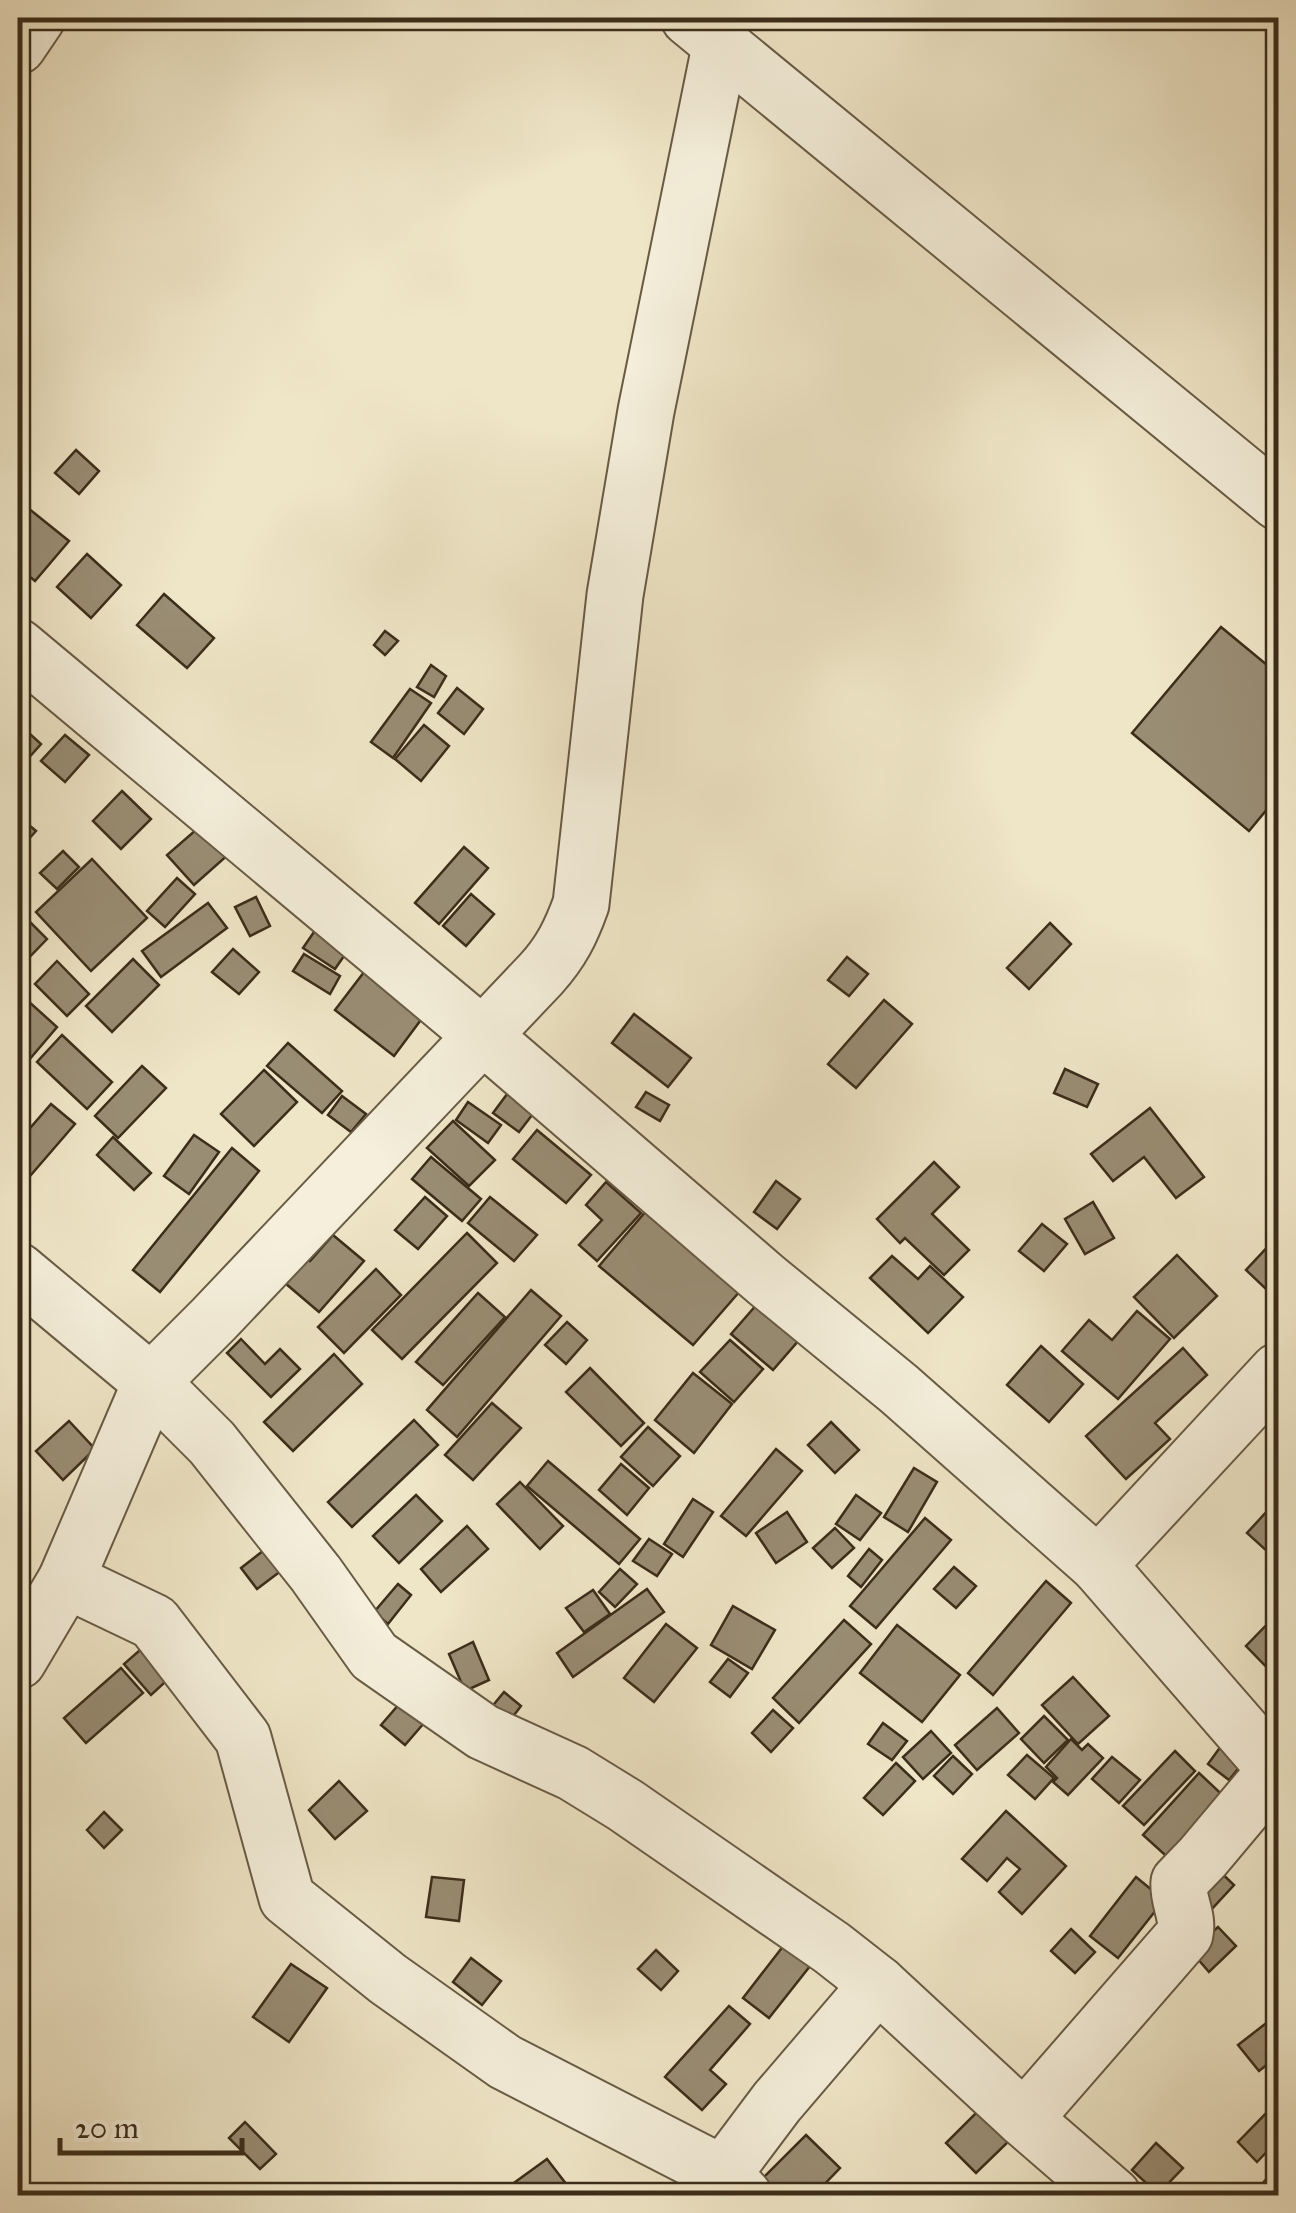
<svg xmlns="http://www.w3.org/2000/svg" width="1296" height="2213" font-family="'IM FELL Great Primer',serif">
  <rect width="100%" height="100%" fill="#efe6c7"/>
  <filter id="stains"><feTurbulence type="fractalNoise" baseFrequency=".002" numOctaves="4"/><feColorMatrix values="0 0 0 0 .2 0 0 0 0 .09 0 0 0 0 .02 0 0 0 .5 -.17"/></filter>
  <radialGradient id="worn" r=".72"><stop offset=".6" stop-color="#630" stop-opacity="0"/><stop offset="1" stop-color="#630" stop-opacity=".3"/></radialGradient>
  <g fill="#998d74" stroke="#3b2d1a" stroke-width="2.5">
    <polygon points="76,450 99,471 79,494 55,473"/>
    <polygon points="28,508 69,541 35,581 18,567 18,521"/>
    <polygon points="87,554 121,585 91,618 57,587"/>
    <polygon points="164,594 214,638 187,668 137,625"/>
    <polygon points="1221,627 1278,674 1278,796 1249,831 1132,733"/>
    <polygon points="385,631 398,641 385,655 374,645"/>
    <polygon points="431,665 446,676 434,697 417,687"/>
    <polygon points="457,688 483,709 464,734 438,713"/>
    <polygon points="410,689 431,703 393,758 371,742"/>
    <polygon points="18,723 41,744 25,762 18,756"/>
    <polygon points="424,725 449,746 421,781 395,759"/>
    <polygon points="65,735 89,755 65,782 41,761"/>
    <polygon points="122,791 151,819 121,849 93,821"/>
    <polygon points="18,816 36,831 18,851"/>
    <polygon points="212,816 238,846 194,885 167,855"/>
    <polygon points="464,847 488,868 439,924 415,903"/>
    <polygon points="63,851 79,867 57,889 40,873"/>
    <polygon points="92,859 147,918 91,971 36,912"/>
    <polygon points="177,878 195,894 165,927 147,911"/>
    <polygon points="471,894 494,914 466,946 443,926"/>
    <polygon points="256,897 270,926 250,936 235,907"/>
    <polygon points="208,903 227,928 161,977 142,951"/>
    <polygon points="18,910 47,939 18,969"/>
    <polygon points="325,916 357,937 335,969 303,948"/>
    <polygon points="1050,923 1071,944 1029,989 1007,968"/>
    <polygon points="233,949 259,972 239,994 212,972"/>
    <polygon points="304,954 340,976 330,994 293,971"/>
    <polygon points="847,957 868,974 849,996 828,980"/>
    <polygon points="133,959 159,985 112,1032 86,1006"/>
    <polygon points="374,959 432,1005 394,1056 335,1010"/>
    <polygon points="57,961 89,994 67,1016 35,984"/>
    <polygon points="18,992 57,1027 29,1060 18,1049"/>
    <polygon points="884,1000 912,1024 856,1088 828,1064"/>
    <polygon points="634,1014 691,1058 668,1087 612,1043"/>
    <polygon points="62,1035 112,1082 87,1109 37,1062"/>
    <polygon points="288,1043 342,1091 322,1113 267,1066"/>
    <polygon points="142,1066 166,1088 118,1138 95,1116"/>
    <polygon points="1065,1069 1098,1084 1087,1107 1054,1093"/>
    <polygon points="264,1070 297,1102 254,1146 221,1114"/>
    <polygon points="513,1086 539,1106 519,1132 493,1113"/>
    <polygon points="646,1092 669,1105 660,1121 636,1107"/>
    <polygon points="342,1096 366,1114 351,1132 328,1115"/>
    <polygon points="468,1102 501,1125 488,1143 456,1120"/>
    <polygon points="51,1104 75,1124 18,1190 18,1142"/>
    <polygon points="1150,1108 1204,1177 1176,1198 1144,1157 1113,1181 1091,1154"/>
    <polygon points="453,1121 495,1160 469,1186 427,1148"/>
    <polygon points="537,1130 591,1175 566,1203 513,1159"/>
    <polygon points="194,1135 219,1152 189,1194 164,1176"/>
    <polygon points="113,1137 151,1173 134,1190 97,1155"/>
    <polygon points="232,1148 259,1171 160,1292 133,1270"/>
    <polygon points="431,1157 481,1199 462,1221 412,1179"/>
    <polygon points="934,1162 959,1187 932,1214 969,1250 944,1275 905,1238 900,1243 877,1219"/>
    <polygon points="776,1181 800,1199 777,1229 754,1212"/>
    <polygon points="606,1182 641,1213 597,1261 579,1245 602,1220 586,1205"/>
    <polygon points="425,1197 447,1216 418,1249 395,1230"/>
    <polygon points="490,1197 537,1235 514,1261 468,1223"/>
    <polygon points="1093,1202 1114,1238 1085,1254 1065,1219"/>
    <polygon points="647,1210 741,1290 693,1345 599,1266"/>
    <polygon points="1042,1224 1067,1244 1044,1271 1019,1251"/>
    <polygon points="467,1233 497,1263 402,1359 372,1330"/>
    <polygon points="333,1235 364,1261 319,1312 285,1283 306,1258 310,1261"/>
    <polygon points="1273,1241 1278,1246 1278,1276 1266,1289 1246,1270"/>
    <polygon points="1177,1255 1217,1296 1174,1338 1134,1297"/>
    <polygon points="892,1256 918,1279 930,1266 963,1297 928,1333 870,1278"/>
    <polygon points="376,1269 401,1295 344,1353 318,1327"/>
    <polygon points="531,1290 561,1316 457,1437 427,1410"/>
    <polygon points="478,1293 505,1317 443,1385 416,1362"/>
    <polygon points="765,1295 806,1332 773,1370 731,1334"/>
    <polygon points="1137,1311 1170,1339 1118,1399 1062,1351 1089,1320 1112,1340"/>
    <polygon points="567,1322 587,1340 566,1364 545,1345"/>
    <polygon points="241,1339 265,1364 280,1349 300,1369 271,1397 227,1353"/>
    <polygon points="730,1340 763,1369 734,1402 700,1372"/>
    <polygon points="1041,1346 1083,1384 1049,1422 1007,1385"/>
    <polygon points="1183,1348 1207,1375 1155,1423 1170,1439 1126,1479 1086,1436"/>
    <polygon points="334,1354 362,1384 293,1451 264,1422"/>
    <polygon points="590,1368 644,1423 621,1446 566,1392"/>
    <polygon points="693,1373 732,1404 694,1453 655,1420"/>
    <polygon points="492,1403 521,1428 473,1480 445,1455"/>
    <polygon points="414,1420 438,1445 352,1527 328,1502"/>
    <polygon points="69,1421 95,1449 63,1480 36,1451"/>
    <polygon points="831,1422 859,1450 835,1473 808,1445"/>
    <polygon points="648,1427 680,1456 653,1486 621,1457"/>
    <polygon points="776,1449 802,1471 746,1536 721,1516"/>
    <polygon points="548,1461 640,1539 619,1564 527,1486"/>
    <polygon points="621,1464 649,1488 627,1515 599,1490"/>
    <polygon points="914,1468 937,1482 908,1532 884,1517"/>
    <polygon points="520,1482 563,1526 540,1549 497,1504"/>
    <polygon points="416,1495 442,1521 399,1563 373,1536"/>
    <polygon points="856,1495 881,1513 860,1540 836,1524"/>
    <polygon points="693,1499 713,1512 683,1557 664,1544"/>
    <polygon points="1269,1509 1278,1517 1278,1561 1247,1533"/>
    <polygon points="787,1512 807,1542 776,1563 756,1533"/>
    <polygon points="925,1518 951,1540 876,1628 850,1606"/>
    <polygon points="467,1526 488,1549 441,1592 421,1569"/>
    <polygon points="835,1528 854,1548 832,1568 813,1548"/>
    <polygon points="649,1539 672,1554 657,1576 633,1561"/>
    <polygon points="277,1540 294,1561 257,1589 241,1568"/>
    <polygon points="869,1549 882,1560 861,1587 848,1576"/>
    <polygon points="954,1567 976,1586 956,1608 934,1589"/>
    <polygon points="620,1569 637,1584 615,1607 599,1592"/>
    <polygon points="1046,1581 1071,1603 993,1695 968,1673"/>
    <polygon points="398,1584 411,1595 388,1624 374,1612"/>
    <polygon points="647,1589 664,1612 573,1677 557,1653"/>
    <polygon points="593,1590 610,1614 584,1632 566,1608"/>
    <polygon points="733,1606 775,1630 752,1669 711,1645"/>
    <polygon points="1278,1613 1278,1679 1246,1646"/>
    <polygon points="844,1620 871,1644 799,1723 773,1698"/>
    <polygon points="666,1624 697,1648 654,1702 624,1678"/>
    <polygon points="897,1625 960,1675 922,1722 860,1673"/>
    <polygon points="473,1642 489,1680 465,1691 449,1654"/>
    <polygon points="148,1643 175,1673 151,1695 124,1664"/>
    <polygon points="728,1659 748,1673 730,1697 710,1682"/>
    <polygon points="121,1668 143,1693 86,1743 64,1718"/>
    <polygon points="1073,1677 1109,1716 1078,1744 1042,1705"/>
    <polygon points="504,1692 521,1706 508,1723 490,1709"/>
    <polygon points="407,1695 431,1715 405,1745 381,1725"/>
    <polygon points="997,1708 1019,1733 977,1770 955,1745"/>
    <polygon points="773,1710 793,1728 771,1752 752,1733"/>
    <polygon points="1044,1716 1068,1740 1044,1763 1021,1739"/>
    <polygon points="883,1723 907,1741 892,1760 868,1744"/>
    <polygon points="931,1731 951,1753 923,1779 903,1757"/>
    <polygon points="1071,1739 1082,1750 1088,1744 1103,1758 1068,1795 1053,1782 1057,1778 1046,1767"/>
    <polygon points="1224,1742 1246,1759 1229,1780 1208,1764"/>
    <polygon points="1175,1751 1195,1771 1144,1825 1123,1806"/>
    <polygon points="1027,1755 1054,1778 1035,1799 1008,1775"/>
    <polygon points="953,1756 972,1774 953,1794 934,1776"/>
    <polygon points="1112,1757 1140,1780 1119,1803 1092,1779"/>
    <polygon points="896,1763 915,1781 883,1815 864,1798"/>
    <polygon points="1199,1773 1231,1803 1175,1864 1143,1835"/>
    <polygon points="339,1781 367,1811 335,1839 309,1810"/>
    <polygon points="1006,1811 1066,1866 1022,1914 999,1892 1020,1869 1007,1858 987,1881 962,1859"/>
    <polygon points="104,1812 122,1830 104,1848 87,1830"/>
    <polygon points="1212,1864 1234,1885 1210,1911 1188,1891"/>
    <polygon points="432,1877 464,1880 459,1921 426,1917"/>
    <polygon points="1136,1877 1164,1900 1118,1958 1090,1936"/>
    <polygon points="1218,1927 1236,1946 1209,1972 1191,1951"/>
    <polygon points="1071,1929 1095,1952 1075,1973 1051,1951"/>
    <polygon points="791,1936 818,1956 769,2018 743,1998"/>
    <polygon points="656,1950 678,1971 661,1990 638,1969"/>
    <polygon points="471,1958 501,1981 482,2005 453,1982"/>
    <polygon points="291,1964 327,1988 289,2042 253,2017"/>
    <polygon points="729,2006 750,2024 710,2070 726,2084 702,2110 665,2077"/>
    <polygon points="1278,2014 1278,2056 1259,2071 1238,2045"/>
    <polygon points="1278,2101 1278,2140 1257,2162 1238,2142"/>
    <polygon points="980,2109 1010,2140 976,2173 946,2143"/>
    <polygon points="245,2122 276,2154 260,2169 229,2138"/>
    <polygon points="806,2135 840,2168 813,2196 764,2196 755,2186"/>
    <polygon points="1156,2143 1183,2168 1158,2194 1132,2170"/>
    <polygon points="547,2159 567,2185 552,2196 519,2196 511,2185"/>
    <polygon points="1278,2165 1278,2196 1252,2196"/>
  </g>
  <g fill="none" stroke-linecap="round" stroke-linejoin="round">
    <defs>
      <g id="minor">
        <polyline points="689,18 1278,502"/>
        <polyline points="18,46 37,18"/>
        <polyline points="18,647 483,1036 766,1280 899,1389 1098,1565 1278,1772"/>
        <polyline points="18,1271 151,1382 212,1443 316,1574 374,1656 483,1732 573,1773 625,1805 832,1948 878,1984 1024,2119 1113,2196"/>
        <polyline points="1098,1565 1278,1371"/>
        <polyline points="66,1580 154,1622 243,1738 287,1898 388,1979 505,2062 723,2174 744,2196"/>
        <path d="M18,1661L66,1580L151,1382L214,1319L541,974C561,952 571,932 581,904L615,595L646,411L721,42"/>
        <path d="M1024,2119L1185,1934C1189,1916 1177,1900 1179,1882L1203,1857L1276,1770"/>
        <polyline points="723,2174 777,2102 878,1984"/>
      </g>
    </defs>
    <use href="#minor" stroke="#685b45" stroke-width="59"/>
    <use href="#minor" stroke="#f5efdb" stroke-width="55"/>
  </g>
  <rect width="1296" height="2213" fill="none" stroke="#efe6c7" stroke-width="60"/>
  <rect x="20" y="20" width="1256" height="2173" fill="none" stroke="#3b2d1a" stroke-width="5"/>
  <rect x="30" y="30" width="1236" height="2153" fill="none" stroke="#3b2d1a" stroke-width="2.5"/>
  <path d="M60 2138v15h182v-15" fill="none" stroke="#3b2d1a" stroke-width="5"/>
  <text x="75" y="2138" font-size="30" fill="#3b2d1a" stroke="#f5efdb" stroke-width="8" paint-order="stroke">20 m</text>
  <rect width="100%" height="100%" filter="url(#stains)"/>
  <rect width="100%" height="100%" fill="url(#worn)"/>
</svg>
